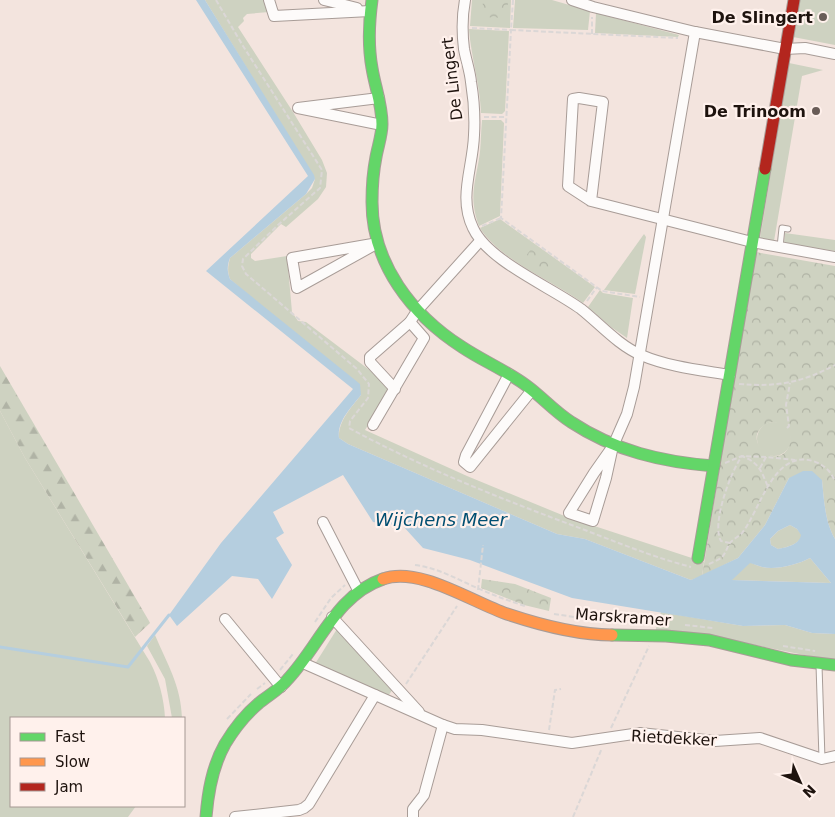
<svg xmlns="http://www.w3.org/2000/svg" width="835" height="817" font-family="'DejaVu Sans',sans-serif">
  <defs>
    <pattern id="forest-firs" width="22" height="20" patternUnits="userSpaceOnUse" patternTransform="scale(1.25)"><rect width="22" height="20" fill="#ced2c1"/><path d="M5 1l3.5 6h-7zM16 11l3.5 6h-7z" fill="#b0b3a5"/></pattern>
    <pattern id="park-crowns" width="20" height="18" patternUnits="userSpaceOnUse" patternTransform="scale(1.25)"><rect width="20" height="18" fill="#ced2c1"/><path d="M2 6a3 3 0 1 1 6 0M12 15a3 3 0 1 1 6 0" fill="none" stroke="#b0b3a5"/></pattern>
  </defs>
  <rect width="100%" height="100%" fill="#f3e4de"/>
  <g fill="#ced2c1">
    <path d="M205,0H265L269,12L247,14L243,18L244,21L238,27L293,112L322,160L327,173L326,187L318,199L286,227L281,224L251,254V258L255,261L287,256L292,312L298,321L306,322L392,387L365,430L467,476L567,517L704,562L702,576L691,580L585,539L557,534L348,444L339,438C338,421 351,408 361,395L230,279C227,271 228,266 230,258L306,194L312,188L315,179Z"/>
    <polygon points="472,0 511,0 510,28 470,26"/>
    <polygon points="515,0 552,0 590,11 588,30 513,28"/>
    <polygon points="800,0 835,0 835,45 793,37"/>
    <polygon points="596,13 679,35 678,37 595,33"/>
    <path d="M469,29L509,31L505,111L502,114L481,113C480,84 471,57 469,29Z"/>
    <polygon points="789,63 823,70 802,76 774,241 760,238"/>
    <path d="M482,120H501L504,123L500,216L479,226C468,195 476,182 480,152C481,141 481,130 482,120Z"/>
    <path d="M500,219L595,287L583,303C551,280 501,261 480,228Z"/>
    <polygon points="785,233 835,240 835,251 784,243"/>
    <polygon points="644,234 646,237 635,294 604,290"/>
    <polygon points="600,290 603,293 633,298 627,338 611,327 588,307"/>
    <path d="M0,411L25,458L150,662C159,679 164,699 165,718H11V806H136L128,817H0Z"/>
    <circle cx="774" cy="439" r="17"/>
    <path d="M790,525L797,529L802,535C799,545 787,547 778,549L771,545L770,539L778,531Z"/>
    <path d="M810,558L831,583L731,580L750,562C754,564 758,566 762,567C776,570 797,565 810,558Z"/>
    <polygon points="661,612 743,626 785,625 812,633 835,634 835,660 824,659 706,635 655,632"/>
    <polygon points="337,629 393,689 388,696 315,664"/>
    <path d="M155,635C167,664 181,685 182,718H172L165,679L147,646Z"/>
  </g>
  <polygon fill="url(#forest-firs)" points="0,366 149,621 150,623 135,637 25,458 0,411"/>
  <g fill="url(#park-crowns)" fill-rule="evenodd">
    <polygon points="483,1 508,2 507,18 482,17"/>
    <polygon points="531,249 551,264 544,275 523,260"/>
    <path d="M755,252L835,266V539C825,522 824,500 822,480L789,478L765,525L738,558L702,576ZM772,422C785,423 794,433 789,446C777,475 734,434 772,422Z"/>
    <polygon points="482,579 515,584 551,598 549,611 524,605 481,588"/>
  </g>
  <path fill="#b5cedf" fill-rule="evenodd" d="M196,0H205L314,175L315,179L306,194L230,258C227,266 227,271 230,279L360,384L361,395C351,408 337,421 339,438L348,444L557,534L585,539L691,580L738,558L765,525L789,478L803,471H812L822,480C824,500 825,522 835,539V634L812,633L785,625L743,626L572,598L470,560L423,548L403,526L373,522L343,475L273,512L284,533L276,538L292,565L272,599L258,579L232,576L177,626L169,615L221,543L353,389L206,271L308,176ZM790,525L797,529L801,535C799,545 787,547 778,549L771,545L770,539L778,531ZM810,558L831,583L732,580L750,563C754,564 758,566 762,567C776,570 797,565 810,558Z"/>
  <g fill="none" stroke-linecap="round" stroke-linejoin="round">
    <polyline stroke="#b5cedf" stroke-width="3" points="0,647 128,667 169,615"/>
    <defs>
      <g id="lane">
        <polyline points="780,247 782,228 788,229"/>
        <polyline points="819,665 822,759"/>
      </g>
      <g id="street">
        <polyline points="269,0 274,16 370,11"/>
        <polyline points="324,0 357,8"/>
        <path d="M465,0C462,16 462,33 464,49C466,60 470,71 471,82C474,100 475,118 474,135C473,168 458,197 473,228C488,261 551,287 581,309C600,324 618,345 641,355C669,367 700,370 730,375"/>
        <polyline points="572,0 593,7 695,32 785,49 805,48 835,54"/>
        <polyline points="379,98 298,108 382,125"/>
        <polyline points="591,201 568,186 573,99 579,98 603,102 591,201 752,242 835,257"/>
        <polygon points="378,243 297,288 292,258"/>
        <polyline points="509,374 466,455 464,462 470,467 532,390"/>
        <polyline points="395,389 370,362 370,357 410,322 417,311 480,241"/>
        <polyline points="373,425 424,338 410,322"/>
        <polyline points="613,446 627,414 634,387 695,32"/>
        <polygon points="613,446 606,478 593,521 569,513 594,473"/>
        <polyline points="323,522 358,590"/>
        <polyline points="332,617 419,712"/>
        <polyline points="225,619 281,687"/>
        <polyline points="303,663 443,725 455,729 482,730 572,743 640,733 715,741 760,738 822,759 835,756"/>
        <polyline points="235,817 299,810 304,808 309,804 375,695"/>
        <polyline points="413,817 413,809 424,795 443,725"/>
      </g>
      <g id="fast">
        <path d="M372,0C369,22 368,46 372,68C375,87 382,104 382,124C382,135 378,146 376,157C373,172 372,187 372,202C372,264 412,315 462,347C483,361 507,371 527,386C542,397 555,412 571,422C615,451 662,462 714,466"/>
        <polyline points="698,558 765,169"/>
        <polyline points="612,635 666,636 709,640 791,660 835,665"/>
        <path d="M206,817C208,792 212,767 225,744C234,729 246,714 259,703C269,695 280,689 288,679C320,645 336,595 383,579"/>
      </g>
      <path id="slow" d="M383,579C419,566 472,602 507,614C540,625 576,635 612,635"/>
      <polyline id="jam" points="765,169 794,0"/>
    </defs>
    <use href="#lane" stroke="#a89c97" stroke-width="7"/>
    <use href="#street" stroke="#a89c97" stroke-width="12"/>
    <use href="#fast" stroke="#a89c97" stroke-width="13"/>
    <use href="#slow" stroke="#a89c97" stroke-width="13"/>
    <use href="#jam" stroke="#a89c97" stroke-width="13"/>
    <g stroke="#dbd7d6" stroke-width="2" stroke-dasharray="5 2.5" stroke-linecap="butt">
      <path d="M216,0L243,46L322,170L320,188L278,225L243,259L242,266L246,274L357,369L369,384L368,398L350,421L349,428C419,466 494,496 569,524C609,539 649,556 691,567"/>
      <polyline points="513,0 511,30 678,38"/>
      <polyline points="472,28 511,30 501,218 602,291 640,297"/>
      <polyline points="592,34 592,17"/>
      <polyline points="484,117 506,117"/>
      <polyline points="482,226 501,218"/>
      <polyline points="587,301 597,287"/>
      <path d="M739,384C777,387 801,383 835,365"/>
      <polyline points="787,428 789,426 786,405 790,383"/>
      <polyline points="725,463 742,456 766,457 767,455"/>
      <polyline points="760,468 766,457 795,460"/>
      <path d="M730,543L721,541C711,524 731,471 742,456C759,463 761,470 768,487"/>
      <path d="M709,564C713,562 719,560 722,557C726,553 727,547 730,543C733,539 738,537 742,533C760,511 773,449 813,461C824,465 830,470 835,481"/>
      <path d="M415,565C438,568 457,579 477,588C493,595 509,601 525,606"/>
      <polyline points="478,590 483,545"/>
      <polyline points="554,614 608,622"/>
      <polyline points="315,622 331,598 345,585"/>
      <polyline points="685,625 713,628"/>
      <polyline points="783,646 815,651"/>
      <polyline points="280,670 293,654"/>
      <polyline points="406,684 457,606"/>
      <polyline points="257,689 265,683"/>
      <polyline points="227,719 251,694"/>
      <polyline points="611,728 649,646"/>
      <polyline points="549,730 555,690 561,689"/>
      <polyline points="573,817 602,748"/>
    </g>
    <use href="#lane" stroke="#fdfbfa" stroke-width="5"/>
    <use href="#street" stroke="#fdfbfa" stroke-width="10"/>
    <use href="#fast" stroke="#63d668" stroke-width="11"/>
    <use href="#slow" stroke="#ff974d" stroke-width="11"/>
    <use href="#jam" stroke="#b3261e" stroke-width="11"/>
  </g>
  <g fill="#695c57" stroke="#fff1ec" stroke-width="2">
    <circle cx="823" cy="17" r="5"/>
    <circle cx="816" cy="111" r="5"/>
  </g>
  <g text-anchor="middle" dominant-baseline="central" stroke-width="4.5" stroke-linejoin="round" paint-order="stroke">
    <g font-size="16" font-weight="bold" fill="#1e130e" stroke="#fff1ec" text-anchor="end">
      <text x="813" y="17">De Slingert</text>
      <text x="806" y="111">De Trinoom</text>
    </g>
    <g font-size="16" fill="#1e130e" stroke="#fff1ec">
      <text transform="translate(452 79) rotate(-97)">De Lingert</text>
      <text transform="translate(623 617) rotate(4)">Marskramer</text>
      <text transform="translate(674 738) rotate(3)">Rietdekker</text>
    </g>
    <g font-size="18" font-style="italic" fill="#004e71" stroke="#fff1ec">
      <text x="441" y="519">Wijchens Meer</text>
    </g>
  </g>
  <rect x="10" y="717" width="175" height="90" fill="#fff1ec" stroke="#a59893"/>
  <rect x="20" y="733" width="25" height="8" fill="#63d668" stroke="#a59893"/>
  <text x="55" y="742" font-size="15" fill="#1e130e">Fast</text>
  <rect x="20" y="758" width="25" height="8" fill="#ff974d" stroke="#a59893"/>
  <text x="55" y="767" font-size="15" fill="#1e130e">Slow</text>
  <rect x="20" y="783" width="25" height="8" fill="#b3261e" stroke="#a59893"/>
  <text x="55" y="792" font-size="15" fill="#1e130e">Jam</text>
  <g transform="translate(800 782) rotate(135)" stroke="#fff1ec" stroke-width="4" paint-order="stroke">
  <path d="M0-4L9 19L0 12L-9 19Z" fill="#1e130e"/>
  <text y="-8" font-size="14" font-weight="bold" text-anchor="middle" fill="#1e130e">N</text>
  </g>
</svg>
